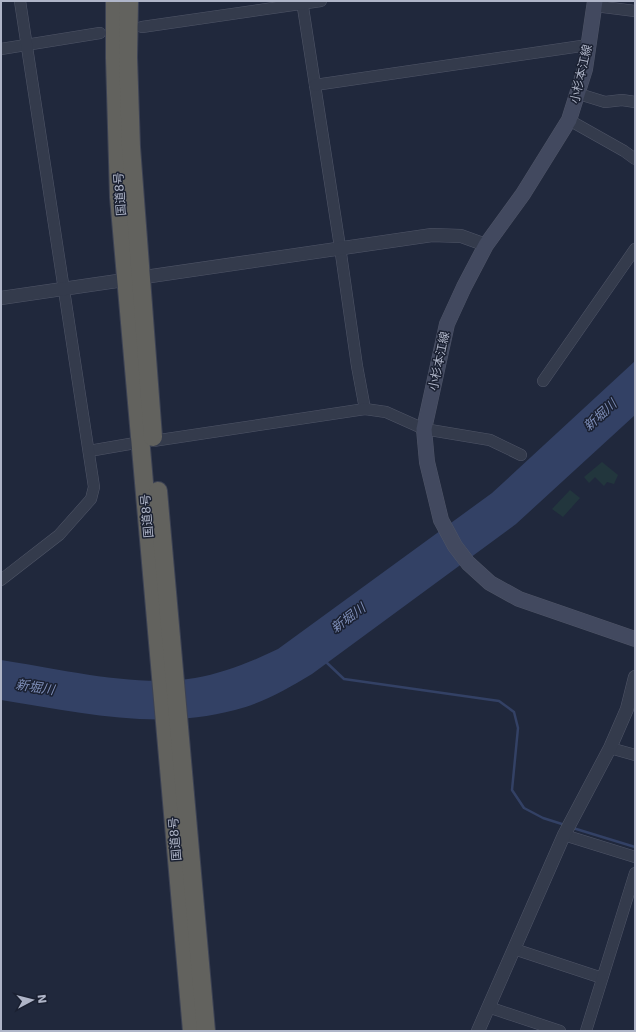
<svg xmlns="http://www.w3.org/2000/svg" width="636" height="1032" font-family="'DejaVu Sans','Noto Sans JP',sans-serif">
  <rect width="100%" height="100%" fill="#20283c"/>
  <g fill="#22363d">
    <polygon points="602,462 618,475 614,484 607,482 604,486 595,477 589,483 584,477"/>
    <polygon points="570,490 580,498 563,517 552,509"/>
  </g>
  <path fill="#334165" d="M635,361V415L516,524L312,674C287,689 263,703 235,710C157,731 79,712 1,700V660C60,669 137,688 195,678C224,673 251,662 278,649L492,493Z"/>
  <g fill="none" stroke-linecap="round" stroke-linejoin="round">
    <g stroke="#334165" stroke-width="2.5">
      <polyline points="326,662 344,679 499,701 514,712 518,728 512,790 524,808 543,818 565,825"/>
      <polyline points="573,828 635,847"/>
    </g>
    <defs>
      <g id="minor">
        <polyline points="302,1 340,247 357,366 365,409"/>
        <polyline points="595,6 635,11"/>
        <polyline points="142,27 321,1"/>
        <polyline points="1,49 100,33"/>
        <polyline points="315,85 588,45"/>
        <polyline points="579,94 605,102 622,100 635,102"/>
        <polyline points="569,120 624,151 635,159"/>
        <polyline points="543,381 635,249"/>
        <polyline points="153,441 365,409 386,412 424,429 490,440 521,455"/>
        <polyline points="89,451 141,442"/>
        <polyline points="1,580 59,535 91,499 94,487 20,1"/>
        <polyline points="610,748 635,755"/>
        <polyline points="564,835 635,857"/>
        <polyline points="514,949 602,978"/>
        <polyline points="488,1007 560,1031"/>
        <polyline points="586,1031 635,873"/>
      </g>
      <g id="tertiary">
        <polyline points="1,298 432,235 461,236 486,245"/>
        <polyline points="478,1031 564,835 610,748 627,709 635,677"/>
      </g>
      <polyline id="secondary" points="595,1 585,69 569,120 523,194 486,245 464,287 447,324 424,429 427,462 441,520 455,546 468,563 490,583 519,599 635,639"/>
      <g id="trunk">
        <polyline points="115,1 115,58 119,197 192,1031"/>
        <polyline points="129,1 128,57 131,147 153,437"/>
        <polyline points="158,491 206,1031"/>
      </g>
    </defs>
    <use href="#minor" stroke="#4f5567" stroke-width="12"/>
    <use href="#tertiary" stroke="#4f5567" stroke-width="14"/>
    <use href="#secondary" stroke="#4f5567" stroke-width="16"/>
    <use href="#trunk" stroke="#3c4254" stroke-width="20"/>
    <use href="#minor" stroke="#343b4c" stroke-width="11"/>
    <use href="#tertiary" stroke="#343b4c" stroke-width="13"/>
    <use href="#secondary" stroke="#42495f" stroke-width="15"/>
    <use href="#trunk" stroke="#62625e" stroke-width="18"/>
  </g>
  <g text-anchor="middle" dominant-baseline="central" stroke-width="3" stroke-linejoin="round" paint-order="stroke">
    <g font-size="12" fill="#afb5c8" stroke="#1a2031">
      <text transform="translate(581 74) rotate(-77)">小杉本江線</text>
      <text transform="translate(120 194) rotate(-94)">国道8号</text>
      <text transform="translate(439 361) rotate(-78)">小杉本江線</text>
      <text transform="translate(147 516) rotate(-95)">国道8号</text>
      <text transform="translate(175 839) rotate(-95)">国道8号</text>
    </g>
    <g font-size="13" font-style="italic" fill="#7d8db7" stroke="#1a2031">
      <text transform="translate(600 415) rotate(-42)">新堀川</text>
      <text transform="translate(348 618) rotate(-37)">新堀川</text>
      <text transform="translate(35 687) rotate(9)">新堀川</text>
    </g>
  </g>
  <rect width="636" height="1032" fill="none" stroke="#afb5c8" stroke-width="4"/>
  <g transform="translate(32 1000) rotate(83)" stroke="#1a2031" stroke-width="3" paint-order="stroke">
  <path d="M0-3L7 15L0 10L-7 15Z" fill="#afb5c8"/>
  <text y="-6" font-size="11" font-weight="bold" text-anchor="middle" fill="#afb5c8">N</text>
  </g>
</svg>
